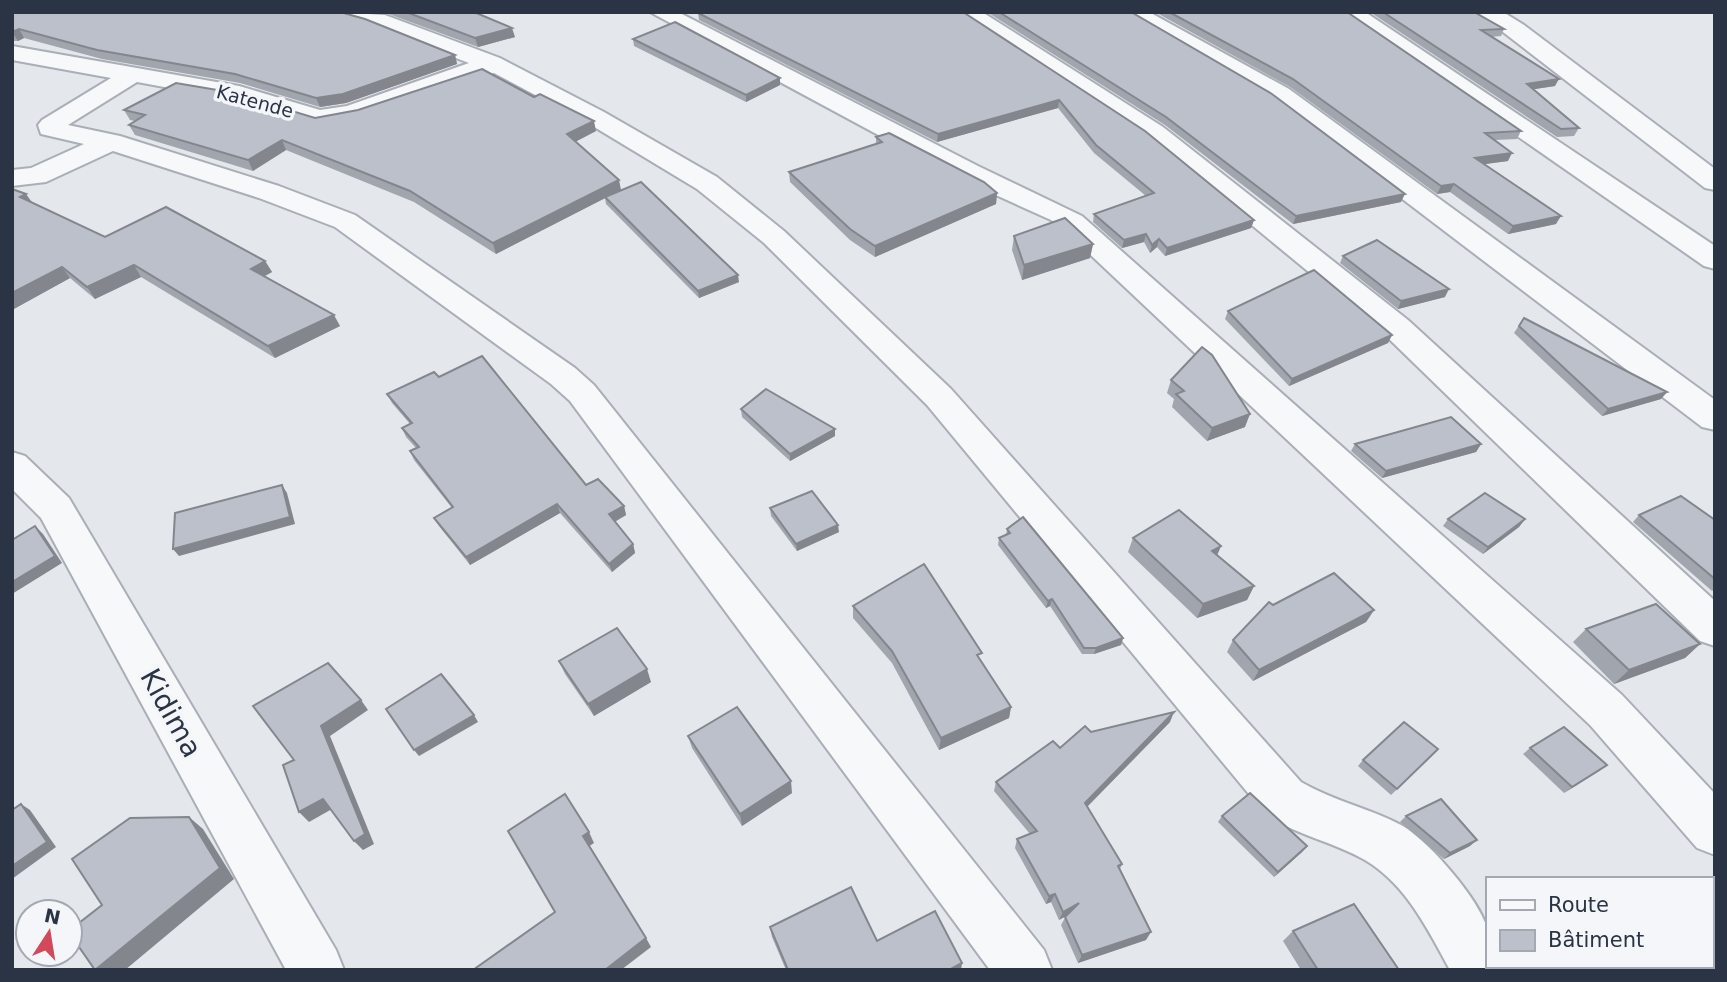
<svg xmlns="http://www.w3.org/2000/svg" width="1727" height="982" font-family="'DejaVu Sans',sans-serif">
  <rect width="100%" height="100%" fill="#e4e7ec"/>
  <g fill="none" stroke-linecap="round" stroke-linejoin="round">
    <defs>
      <g id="street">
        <path d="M335,12L385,15L500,58L604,112L717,177L784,231L951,389L1301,782C1333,801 1369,808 1401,825C1428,840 1478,898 1487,928C1490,939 1487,955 1487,966H1507L1509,970H1450C1428,930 1406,884 1365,860C1333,842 1297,835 1267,816L927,405L764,243L697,189L586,122L494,73L361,118L319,126L235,100L137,82L68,125L120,136L279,186L355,215L575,368L594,385L1044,950L1052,970H990L570,401L551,384L335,227L259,198L113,151L46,182L12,186V170L31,168L84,144L41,134L38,125L42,120L111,78L12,60V46L239,86L320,110L347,106L469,63L369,25L338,17Z"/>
        <polygon points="650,12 678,12 978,166 1082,216 1622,695 1715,794 1715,855 1697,848 1590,725 1062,228 1051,220 958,178"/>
        <polygon points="956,12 982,12 1163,127 1408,320 1715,601 1715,646 1700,641 1384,334 1145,137"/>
        <polygon points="1122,12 1149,12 1289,89 1715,400 1715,430 1702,427 1271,99"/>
        <polygon points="1339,12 1365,12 1715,246 1715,269 1704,266"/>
        <polygon points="1477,12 1503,12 1524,25 1715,169 1715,190 1705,188"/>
        <polygon points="12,452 25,456 69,498 336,950 344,970 286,970 41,518 12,489"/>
      </g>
    </defs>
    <use href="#street" stroke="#a9aeb7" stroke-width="4"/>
    <use href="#street" fill="#f7f8fa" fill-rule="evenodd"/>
  </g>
  <g fill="#a1a5ae">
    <polygon points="12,12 455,55 457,64 346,103 320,107 240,83 102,59 24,38 18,41 12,41"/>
    <polygon points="371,12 474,12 515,37 478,47 386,13"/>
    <polygon points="963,12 1254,220 1251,228 1165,256 1157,247 1150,253 1144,242 1122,248 1093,222 1094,214 1146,196 1094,153 1058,108 937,142 699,20 698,13"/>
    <polygon points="987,12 1131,12 1401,202 1293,224 1165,125"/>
    <polygon points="1155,12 1347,12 1521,131 1517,139 1495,140 1508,161 1484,164 1556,224 1508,234 1450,192 1437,194 1290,87"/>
    <polygon points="1370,12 1474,12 1504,29 1501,36 1491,37 1555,86 1534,89 1579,128 1574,136 1557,137"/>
    <polygon points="633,39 780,78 780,85 746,102 634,46"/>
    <polygon points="124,110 596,131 575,142 621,190 739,282 699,298 606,204 605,198 496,254 414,202 286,150 253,171 135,135 129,125 135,121 130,120"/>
    <polygon points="876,137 997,193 996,204 875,257 850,240 790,182 789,172 876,144"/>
    <polygon points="33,203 105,237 265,261 272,272 265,276 340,326 275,358 141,277 95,299 70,278 12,310"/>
    <polygon points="1014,236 1093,244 1090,258 1022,280 1012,250"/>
    <polygon points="1343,256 1445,297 1398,309 1340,263"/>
    <polygon points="1228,311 1392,335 1388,343 1289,386 1225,319"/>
    <polygon points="1524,318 1667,392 1661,399 1602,416 1514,333"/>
    <polygon points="439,377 586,485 624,506 626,515 615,522 633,544 635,553 612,572 560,513 470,565 439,526 434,518 452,508 414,460 410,451 416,448 406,437 402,428 410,424 392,403 387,394"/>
    <polygon points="1171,380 1245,427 1207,441 1172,407 1174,399 1167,393"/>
    <polygon points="741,409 835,429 835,436 790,461 742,417"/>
    <polygon points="1355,444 1481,444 1476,452 1382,478 1351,451"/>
    <polygon points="770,508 839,532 797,551 771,516"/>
    <polygon points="1639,515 1715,520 1715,589 1712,591 1633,522"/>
    <polygon points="1448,519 1525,519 1519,527 1483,554 1443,526"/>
    <polygon points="1007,529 1123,638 1121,645 1094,654 1082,654 1050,606 1046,608 998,545 999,538 1006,535"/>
    <polygon points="1133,538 1221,546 1217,555 1254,586 1247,600 1197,618 1128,552"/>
    <polygon points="1273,605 1374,610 1366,622 1253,681 1227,652 1233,640"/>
    <polygon points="853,606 1011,707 1009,718 939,750 892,663 853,618"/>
    <polygon points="1586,629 1700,644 1685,658 1614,684 1573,642"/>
    <polygon points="559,661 651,682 594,716 565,674"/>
    <polygon points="1170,722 1087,807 1122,864 1120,869 1146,940 1078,963 1061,925 1066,916 1059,920 1051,902 1046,904 1015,848 1017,839 1030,834 994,791 996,782 1091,732"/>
    <polygon points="688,736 792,793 742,826 692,748"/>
    <polygon points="1530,748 1599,771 1564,793 1523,754"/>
    <polygon points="1432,756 1391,795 1358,766 1363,760"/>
    <polygon points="1222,816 1307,846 1302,852 1274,877 1218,822"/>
    <polygon points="1406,816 1470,846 1444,859 1400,822"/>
    <polygon points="770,927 877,941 961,970 786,970 772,937"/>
    <polygon points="1293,931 1399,970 1301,970 1283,941"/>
    <polygon points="1535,966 1576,966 1572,970 1539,970"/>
  </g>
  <g fill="#83868d">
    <polygon points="512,28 515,37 478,47 475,38"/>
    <polygon points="19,29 24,38 18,41 12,32"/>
    <polygon points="455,55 457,64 346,103 320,107 316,98"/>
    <polygon points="780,78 780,85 746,102 746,95"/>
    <polygon points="1559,79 1555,86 1523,91 1527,84"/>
    <polygon points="1059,100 1058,108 937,142 938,134"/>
    <polygon points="594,121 596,131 569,145 567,134"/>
    <polygon points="282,140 286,150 253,171 248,160"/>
    <polygon points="1512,153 1508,161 1471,166 1475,158"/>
    <polygon points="619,180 621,190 496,254 493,243"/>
    <polygon points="1454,184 1450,192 1437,194 1441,186"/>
    <polygon points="997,193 996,204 875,257 875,246"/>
    <polygon points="26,194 34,205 20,197"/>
    <polygon points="1405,194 1401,202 1293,224 1296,216"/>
    <polygon points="1561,216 1556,224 1508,234 1513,226"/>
    <polygon points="1254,220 1251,228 1165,256 1167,248"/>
    <polygon points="1146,234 1144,242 1122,248 1124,240"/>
    <polygon points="1159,239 1157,247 1150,253 1152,245"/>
    <polygon points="1093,244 1090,258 1022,280 1024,265"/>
    <polygon points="265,261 272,272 257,280 251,269"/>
    <polygon points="134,265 141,277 95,299 87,287"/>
    <polygon points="62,267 70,278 12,310 12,293"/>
    <polygon points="738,275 739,282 699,298 698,291"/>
    <polygon points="1449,289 1445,297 1398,309 1401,301"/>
    <polygon points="334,315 340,326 275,358 268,346"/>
    <polygon points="1392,335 1388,343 1289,386 1292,379"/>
    <polygon points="1667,392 1661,399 1602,416 1608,409"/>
    <polygon points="1250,414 1245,427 1207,441 1212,428"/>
    <polygon points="835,429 835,436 790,461 790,454"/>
    <polygon points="1481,444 1476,452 1382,478 1386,471"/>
    <polygon points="282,485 287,493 295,524 179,556 173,549"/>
    <polygon points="557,504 560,513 470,565 466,557"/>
    <polygon points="624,506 626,515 612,523 609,514"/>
    <polygon points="1525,519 1519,527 1483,554 1488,547"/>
    <polygon points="838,525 839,532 797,551 796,544"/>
    <polygon points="35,526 43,534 62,563 12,594 12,582"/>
    <polygon points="633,544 635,553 612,572 609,564"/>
    <polygon points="1221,546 1215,560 1212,551"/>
    <polygon points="1254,586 1247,600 1197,618 1203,604"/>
    <polygon points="1052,599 1050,606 1046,608 1048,601"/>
    <polygon points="1374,610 1366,622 1253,681 1259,670"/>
    <polygon points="1123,638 1121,645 1094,654 1096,648"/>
    <polygon points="1700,644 1685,658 1614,684 1629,670"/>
    <polygon points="647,669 651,682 594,716 588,704"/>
    <polygon points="361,700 368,710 330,736 374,844 363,850 354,841 321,726"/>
    <polygon points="1011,707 1009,718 939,750 941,738"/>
    <polygon points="1174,712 1170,722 1081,813 1085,803"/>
    <polygon points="474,715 478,722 419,756 414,750"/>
    <polygon points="1607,765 1599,771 1564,793 1572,787"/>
    <polygon points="791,781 792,793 742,826 740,814"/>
    <polygon points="323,799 332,809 309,822 299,812"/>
    <polygon points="21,804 30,810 56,847 12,879 12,866"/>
    <polygon points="189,817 203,829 234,879 125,970 96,970"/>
    <polygon points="589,832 594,843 588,847 583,836"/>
    <polygon points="1477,840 1470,846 1444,859 1450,853"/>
    <polygon points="1307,846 1302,852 1274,877 1278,872"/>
    <polygon points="1055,894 1051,902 1046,904 1049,896"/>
    <polygon points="1079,903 1075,911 1059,920 1063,912"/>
    <polygon points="1151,932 1146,940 1078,963 1082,955"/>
    <polygon points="646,938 651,947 621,970 605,970"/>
    <polygon points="962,963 961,970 949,970"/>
  </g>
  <g fill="#bbc0ca" stroke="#83868d" stroke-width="2">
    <polygon points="12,12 340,12 365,19 455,55 343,94 316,98 235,74 97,50 19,29 12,32"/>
    <polygon points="406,12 474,12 512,28 475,38"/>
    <polygon points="699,12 963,12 1145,131 1254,220 1167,248 1159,239 1152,245 1146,234 1124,240 1094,214 1154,193 1096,145 1059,100 938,134 698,13"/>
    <polygon points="999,12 1131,12 1272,94 1405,194 1296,216 1166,117"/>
    <polygon points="1169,12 1347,12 1521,131 1485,133 1512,153 1475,158 1561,216 1513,226 1454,184 1441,186 1293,79"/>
    <polygon points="1383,12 1474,12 1504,29 1481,30 1559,79 1527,84 1579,128 1561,129"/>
    <polygon points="675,22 780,78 746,95 633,39"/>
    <polygon points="482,69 534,97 540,94 594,121 567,134 619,180 493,243 410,191 282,140 248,160 129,125 145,115 124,110 176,83 229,92 315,118 358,110"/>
    <polygon points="889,133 984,182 997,193 875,246 850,229 789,172 882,142 876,137"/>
    <polygon points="641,182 738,275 698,291 605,197"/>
    <polygon points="12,189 26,194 20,197 105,237 166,207 265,261 251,269 334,315 268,346 134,265 87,287 62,267 12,293"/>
    <polygon points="1065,218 1093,244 1024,265 1014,236"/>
    <polygon points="1377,240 1449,289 1401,301 1343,256"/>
    <polygon points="1314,270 1392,335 1292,379 1228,311"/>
    <polygon points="1524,318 1667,392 1608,409 1519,326"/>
    <polygon points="1202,347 1212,355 1250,414 1212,428 1176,394 1184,391 1171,380"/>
    <polygon points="482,356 586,485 598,479 624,506 609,514 633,544 609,564 557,504 466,557 434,518 453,507 410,451 419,447 402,428 412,423 387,394 434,372 439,377"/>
    <polygon points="766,389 835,429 790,454 741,409"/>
    <polygon points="1451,417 1481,444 1386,471 1355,444"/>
    <polygon points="282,485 290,517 173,549 175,513"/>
    <polygon points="812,491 838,525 796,544 770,508"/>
    <polygon points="1485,493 1525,519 1488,547 1448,519"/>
    <polygon points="1681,496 1715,520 1715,579 1639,515"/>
    <polygon points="1179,510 1221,546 1212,551 1254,586 1203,604 1133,538"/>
    <polygon points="1023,517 1123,638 1096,648 1084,648 1052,599 1048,601 999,538 1010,533 1007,529"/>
    <polygon points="35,526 55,556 12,582 12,540"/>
    <polygon points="924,564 982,653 977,655 1011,707 941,738 892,651 853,606"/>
    <polygon points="1334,573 1374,610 1259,670 1233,640 1269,602 1273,605"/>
    <polygon points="1656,604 1700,644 1629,670 1586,629"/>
    <polygon points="617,628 647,669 588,704 559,661"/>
    <polygon points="328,663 361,700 321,726 365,834 354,841 323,799 299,812 283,765 294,760 253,706"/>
    <polygon points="441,674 474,715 414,750 386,709"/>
    <polygon points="737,707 791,781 740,814 688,736"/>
    <polygon points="1174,712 1085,803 1122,864 1118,866 1151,932 1082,955 1065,917 1079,903 1063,912 1055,894 1049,896 1017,839 1037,831 996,782 1053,741 1060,748 1085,726 1091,732"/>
    <polygon points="1404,722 1438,749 1397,789 1363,760"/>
    <polygon points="1564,727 1607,765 1572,787 1530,748"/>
    <polygon points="1250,793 1307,846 1278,872 1222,816"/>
    <polygon points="565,794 589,832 583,836 646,938 605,970 473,970 555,912 508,831"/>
    <polygon points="1441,799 1477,840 1450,853 1406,816"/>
    <polygon points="21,804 47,842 12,866 12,810"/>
    <polygon points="189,817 220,868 95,970 70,934 70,930 102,905 72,859 130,818"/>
    <polygon points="851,887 877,941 935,911 962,963 949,970 788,970 770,927"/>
    <polygon points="1354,904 1399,970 1318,970 1293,931"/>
    <polygon points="1560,966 1576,966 1572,970 1564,970"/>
  </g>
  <g text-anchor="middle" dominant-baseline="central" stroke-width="7" stroke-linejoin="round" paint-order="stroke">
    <g font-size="19" fill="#2b3445" stroke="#f4f6f9">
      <text transform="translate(255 101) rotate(15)">Katende</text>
    </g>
    <g font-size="28" fill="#2b3445" stroke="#f4f6f9">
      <text transform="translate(171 713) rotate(61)">Kidima</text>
    </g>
  </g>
  <rect width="1727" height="982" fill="none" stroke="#2b3445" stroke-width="28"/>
  <rect x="1486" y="877" width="228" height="91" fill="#f4f6f9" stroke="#a4a8b1" stroke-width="2"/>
  <rect x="1500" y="900" width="35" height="10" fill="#f7f8fa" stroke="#a4a8b1" stroke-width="2"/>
  <text x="1548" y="912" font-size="21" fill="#2b3445">Route</text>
  <rect x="1500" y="930" width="35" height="21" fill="#bbc0ca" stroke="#a4a8b1" stroke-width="2"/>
  <text x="1548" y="947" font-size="21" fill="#2b3445">Bâtiment</text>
  <g transform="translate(49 933) rotate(12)"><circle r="33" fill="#f4f6f9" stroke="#a4a8b1" stroke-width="2"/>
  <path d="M0-5L12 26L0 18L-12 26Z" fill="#d1495b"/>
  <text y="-10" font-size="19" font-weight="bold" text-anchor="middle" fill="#2b3445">N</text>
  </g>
</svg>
